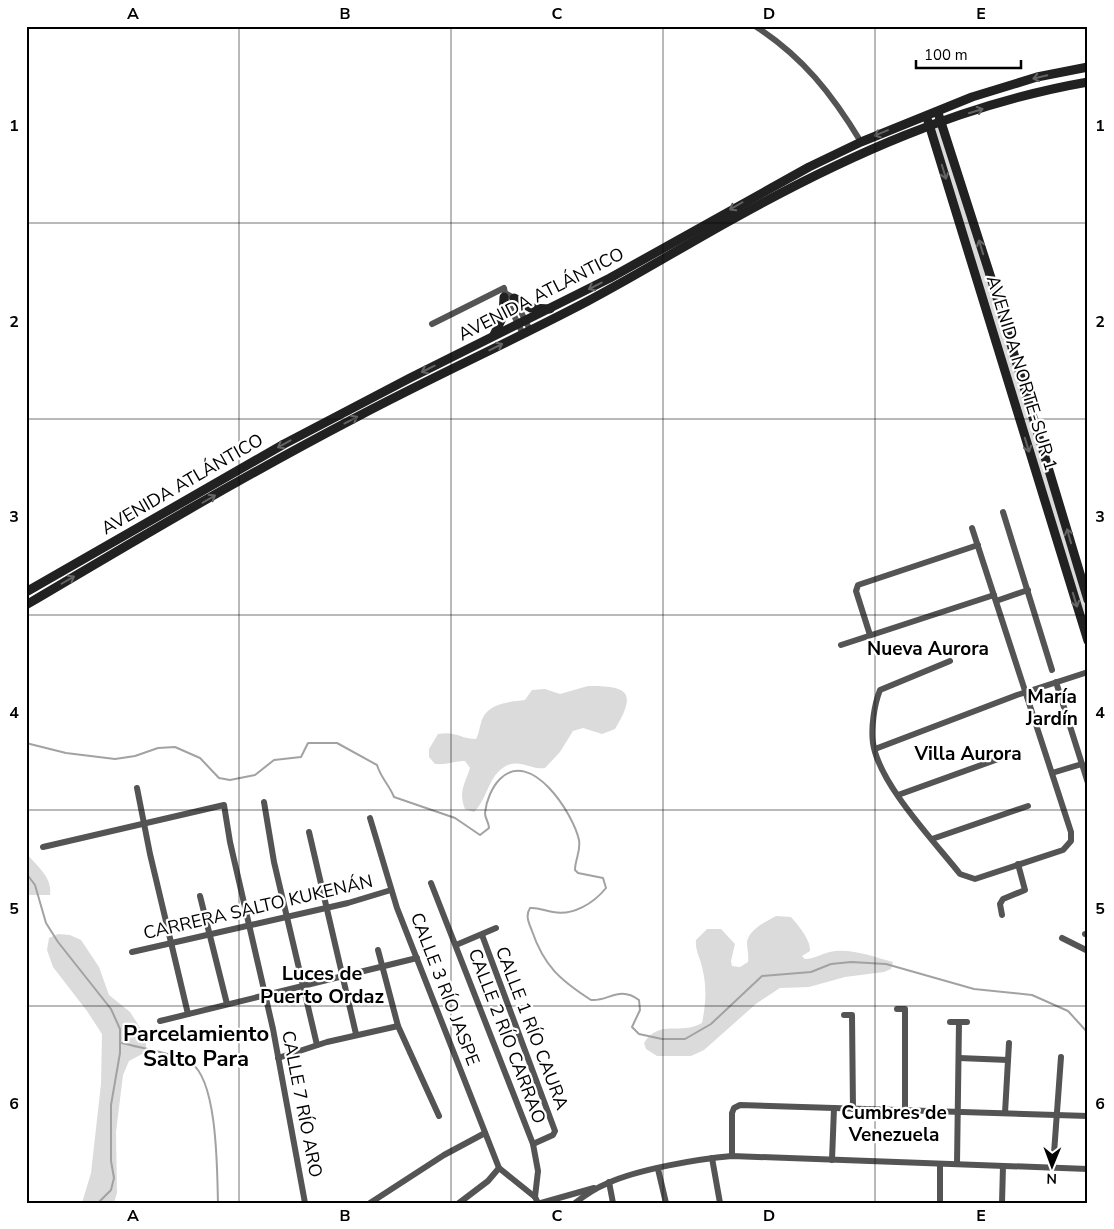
<svg xmlns="http://www.w3.org/2000/svg" width="1114" height="1229" font-family="'Nunito Sans',sans-serif">
  <rect width="100%" height="100%" fill="#fff"/>
  <g fill="#dbdbdb">
    <polygon points="941,121 1088,600 1088,641 929,126"/>
    <path d="M588,686C627,686 638,691 615,729L602,734L583,728L573,731L560,752L545,768C534,770 522,761 511,764C488,771 489,798 474,812L465,809C458,792 465,784 470,768L465,761C454,761 447,765 435,764L429,757V749L438,734C457,731 460,739 476,739C479,734 479,729 481,723C486,703 509,702 525,700L532,690L545,689L560,694Z"/>
    <path d="M26,853C37,866 53,878 50,895H26Z"/>
    <path d="M776,916L791,917C798,925 811,940 810,951L802,956L805,959C815,959 824,952 835,951C854,949 875,957 893,962L891,969L884,972L845,977L809,987L780,988L757,1003L704,1050L691,1056H657L646,1049L644,1043C660,1018 680,1036 702,1023C706,1004 707,986 702,967C700,957 695,951 696,940L707,929H721L735,944L731,961L732,966L740,967L748,962C749,955 747,949 747,942C749,929 766,922 776,916Z"/>
    <polygon points="58,934 70,935 81,940 99,967 109,995 130,1012 146,1037 146,1048 144,1053 129,1061 123,1075 116,1132 117,1193 114,1203 82,1203 91,1173 101,1084 102,1034 87,1011 53,967 47,950 49,938"/>
  </g>
  <g fill="none" stroke-linecap="round" stroke-linejoin="round">
    <g stroke="#a2a2a2" stroke-width="2">
      <path d="M26,743L66,753L115,759L135,756L158,748L175,747L200,758L219,778L230,780L255,775L274,760L301,757L308,743H337L377,765C381,778 389,785 394,797L455,818L480,835L489,828C489,822 485,819 485,813C486,801 492,787 500,779C531,748 573,813 579,840C581,851 575,860 575,870L578,873L603,878L606,888C594,903 573,916 553,912C545,911 538,907 530,908C525,916 529,923 532,931C544,966 560,980 591,1000C608,1002 619,985 639,1000L640,1010L632,1027L639,1034L662,1039H685L711,1024L762,976L811,972L831,964L851,962L886,964L974,989L1032,995L1068,1011L1088,1033"/>
      <polyline points="26,873 35,885 46,923 58,942 111,1009 120,1029 120,1053 111,1105 111,1161 114,1178 111,1190 98,1203"/>
      <path d="M122,1043C140,1048 177,1054 191,1063C218,1081 217,1173 218,1203"/>
    </g>
    <g stroke="#545454" stroke-width="6">
      <path d="M755,26C803,57 832,94 861,142"/>
      <polyline points="505,297 523,334"/>
      <polyline points="432,324 504,288 505,293 514,298 530,330"/>
      <polyline points="1003,512 1052,670"/>
      <polyline points="996,601 1028,590"/>
      <polyline points="870,635 856,591 858,585 978,545"/>
      <polyline points="841,645 994,595"/>
      <path d="M950,661L880,690C874,705 871,728 873,743C879,784 934,841 960,874L975,879L1063,850L1071,841V832L972,528"/>
      <polyline points="1056,682 1088,783"/>
      <polyline points="875,749 1017,695 1088,672"/>
      <polyline points="1052,773 1082,764"/>
      <polyline points="137,788 150,854 188,1014"/>
      <polyline points="898,795 1012,754"/>
      <polyline points="264,802 274,862 317,1045"/>
      <polyline points="370,818 397,908 499,1168"/>
      <polyline points="309,832 356,1034"/>
      <polyline points="932,839 1028,806"/>
      <polyline points="43,847 224,805 230,842 273,1029 305,1203"/>
      <polyline points="431,883 533,1144 538,1171 535,1197 538,1203"/>
      <polyline points="200,896 227,1004"/>
      <polyline points="1002,915 1000,904 1003,899 1025,890 1018,864"/>
      <polyline points="1085,934 1088,933"/>
      <polyline points="482,935 555,1131 553,1135 533,1144"/>
      <polyline points="1062,938 1088,951"/>
      <polyline points="456,945 496,928"/>
      <polyline points="378,950 398,1026 439,1116"/>
      <polyline points="132,952 348,903 391,890"/>
      <polyline points="897,1009 905,1009 905,1110"/>
      <polyline points="844,1015 852,1015 853,1109"/>
      <polyline points="160,1021 417,958"/>
      <polyline points="950,1022 967,1022"/>
      <polyline points="278,1058 327,1042 398,1026"/>
      <polyline points="959,1058 1008,1060"/>
      <polyline points="1005,1113 1009,1043"/>
      <polyline points="732,1156 732,1113 734,1108 740,1105 1088,1116"/>
      <polyline points="712,1158 720,1203"/>
      <polyline points="832,1160 834,1108"/>
      <polyline points="957,1164 959,1022"/>
      <polyline points="1053,1167 1061,1057"/>
      <polyline points="658,1169 666,1203"/>
      <polyline points="609,1182 613,1203"/>
      <polyline points="370,1203 444,1155 485,1133"/>
      <polyline points="459,1203 488,1181 499,1168 535,1197"/>
      <polyline points="541,1203 594,1188"/>
      <path d="M575,1203C585,1195 596,1188 608,1183C639,1169 698,1159 732,1156L1088,1169"/>
      <polyline points="940,1203 940,1164"/>
      <polyline points="1002,1203 1003,1166"/>
    </g>
    <g stroke="#212121" stroke-width="9">
      <polyline points="939,116 992,281 1088,600"/>
      <polyline points="928,121 1088,641"/>
      <polyline points="514,298 531,308 550,309"/>
      <polyline points="494,335 503,316 504,297"/>
      <polyline points="26,592 284,444 410,378 610,278 809,167 861,142 972,97 1037,77 1088,67"/>
      <path d="M26,605C134,541 242,477 353,419C430,378 510,342 588,301C637,275 684,246 733,219C844,157 961,104 1088,82"/>
    </g>
  </g>
  <defs><path id="oneway-shaft" d="M-6 0H5M1.5-3L5.5 0L1.5 3" fill="none" stroke-width="1.6" stroke-linecap="round" stroke-linejoin="round" transform="scale(1.25)"/></defs>
  <g stroke="#646464">
    <use href="#oneway-shaft" transform="translate(1040 77) rotate(167)"/>
    <use href="#oneway-shaft" transform="translate(976 111) rotate(-17)"/>
    <use href="#oneway-shaft" transform="translate(881 133) rotate(157)"/>
    <use href="#oneway-shaft" transform="translate(944 172) rotate(73)"/>
    <use href="#oneway-shaft" transform="translate(736 206) rotate(150)"/>
    <use href="#oneway-shaft" transform="translate(981 247) rotate(-107)"/>
    <use href="#oneway-shaft" transform="translate(595 286) rotate(153)"/>
    <use href="#oneway-shaft" transform="translate(496 347) rotate(-26)"/>
    <use href="#oneway-shaft" transform="translate(428 369) rotate(154)"/>
    <use href="#oneway-shaft" transform="translate(351 420) rotate(-28)"/>
    <use href="#oneway-shaft" transform="translate(284 444) rotate(151)"/>
    <use href="#oneway-shaft" transform="translate(1027 445) rotate(73)"/>
    <use href="#oneway-shaft" transform="translate(209 499) rotate(-30)"/>
    <use href="#oneway-shaft" transform="translate(1069 536) rotate(-106)"/>
    <use href="#oneway-shaft" transform="translate(68 580) rotate(-30)"/>
    <use href="#oneway-shaft" transform="translate(1075 600) rotate(73)"/>
  </g>
  <path fill="none" stroke="#000" stroke-width="1" stroke-opacity="0.55" d="M239,26V1203M451,26V1203M663,26V1203M875,26V1203M26,223H1088M26,419H1088M26,615H1088M26,810H1088M26,1006H1088"/>
  <g text-anchor="middle" dominant-baseline="central" stroke-width="4.5" stroke-linejoin="round" paint-order="stroke">
    <g font-size="18" fill="#000" stroke="#fff">
      <text transform="translate(541 294) rotate(-27)">AVENIDA ATLÁNTICO</text>
      <text transform="translate(1022 373) rotate(73)">AVENIDA NORTE-SUR 1</text>
      <text transform="translate(182 484) rotate(-30)">AVENIDA ATLÁNTICO</text>
      <text transform="translate(258 907) rotate(-13)">CARRERA SALTO KUKENÁN</text>
      <text transform="translate(445 989) rotate(69)">CALLE 3 RÍO JASPE</text>
      <text transform="translate(532 1028) rotate(69)">CALLE 1 RÍO CAURA</text>
      <text transform="translate(507 1036) rotate(69)">CALLE 2 RÍO CARRAO</text>
      <text transform="translate(302 1104) rotate(79)">CALLE 7 RÍO ARO</text>
    </g>
    <g font-size="19" font-weight="bold" fill="#000" stroke="#fff">
      <text x="928" y="649">Nueva Aurora</text>
      <text x="1052" y="697">María<tspan x="1052" dy="22">Jardín</tspan></text>
      <text x="968" y="754">Villa Aurora</text>
      <text x="894" y="1113">Cumbres de<tspan x="894" dy="22">Venezuela</tspan></text>
    </g>
    <g font-size="20" font-weight="bold" fill="#000" stroke="#fff">
      <text x="322" y="973">Luces de<tspan x="322" dy="23">Puerto Ordaz</tspan></text>
    </g>
    <g font-size="22" font-weight="bold" fill="#000" stroke="#fff">
      <text x="196" y="1034">Parcelamiento<tspan x="196" dy="25">Salto Para</tspan></text>
    </g>
  </g>
  <rect width="1114" height="1229" fill="none" stroke="#ffffff" stroke-width="55"/>
  <g transform="translate(1052 1166) rotate(181)" stroke="#ffffff" stroke-width="4" paint-order="stroke">
  <path d="M0-4L9 19L0 12L-9 19Z" fill="#000000"/>
  <text y="-8" font-size="14" font-weight="bold" text-anchor="middle" fill="#000000">N</text>
  </g>
  <path d="M916 60v8h105v-8" fill="none" stroke="#000000" stroke-width="2.5"/>
  <text x="924" y="60" font-size="15" fill="#000000" stroke="#ffffff" stroke-width="4" paint-order="stroke">100 m</text>
  <rect x="28" y="28" width="1058" height="1174" fill="none" stroke="#000" stroke-width="2"/>
  <g font-size="16" text-anchor="middle" font-weight="bold" fill="#000">
    <text x="133" y="19">A</text>
    <text x="345" y="19">B</text>
    <text x="557" y="19">C</text>
    <text x="769" y="19">D</text>
    <text x="981" y="19">E</text>
    <text x="14" y="131">1</text>
    <text x="1100" y="131">1</text>
    <text x="14" y="327">2</text>
    <text x="1100" y="327">2</text>
    <text x="14" y="522">3</text>
    <text x="1100" y="522">3</text>
    <text x="14" y="718">4</text>
    <text x="1100" y="718">4</text>
    <text x="14" y="914">5</text>
    <text x="1100" y="914">5</text>
    <text x="14" y="1109">6</text>
    <text x="1100" y="1109">6</text>
    <text x="133" y="1221">A</text>
    <text x="345" y="1221">B</text>
    <text x="557" y="1221">C</text>
    <text x="769" y="1221">D</text>
    <text x="981" y="1221">E</text>
  </g>
</svg>
